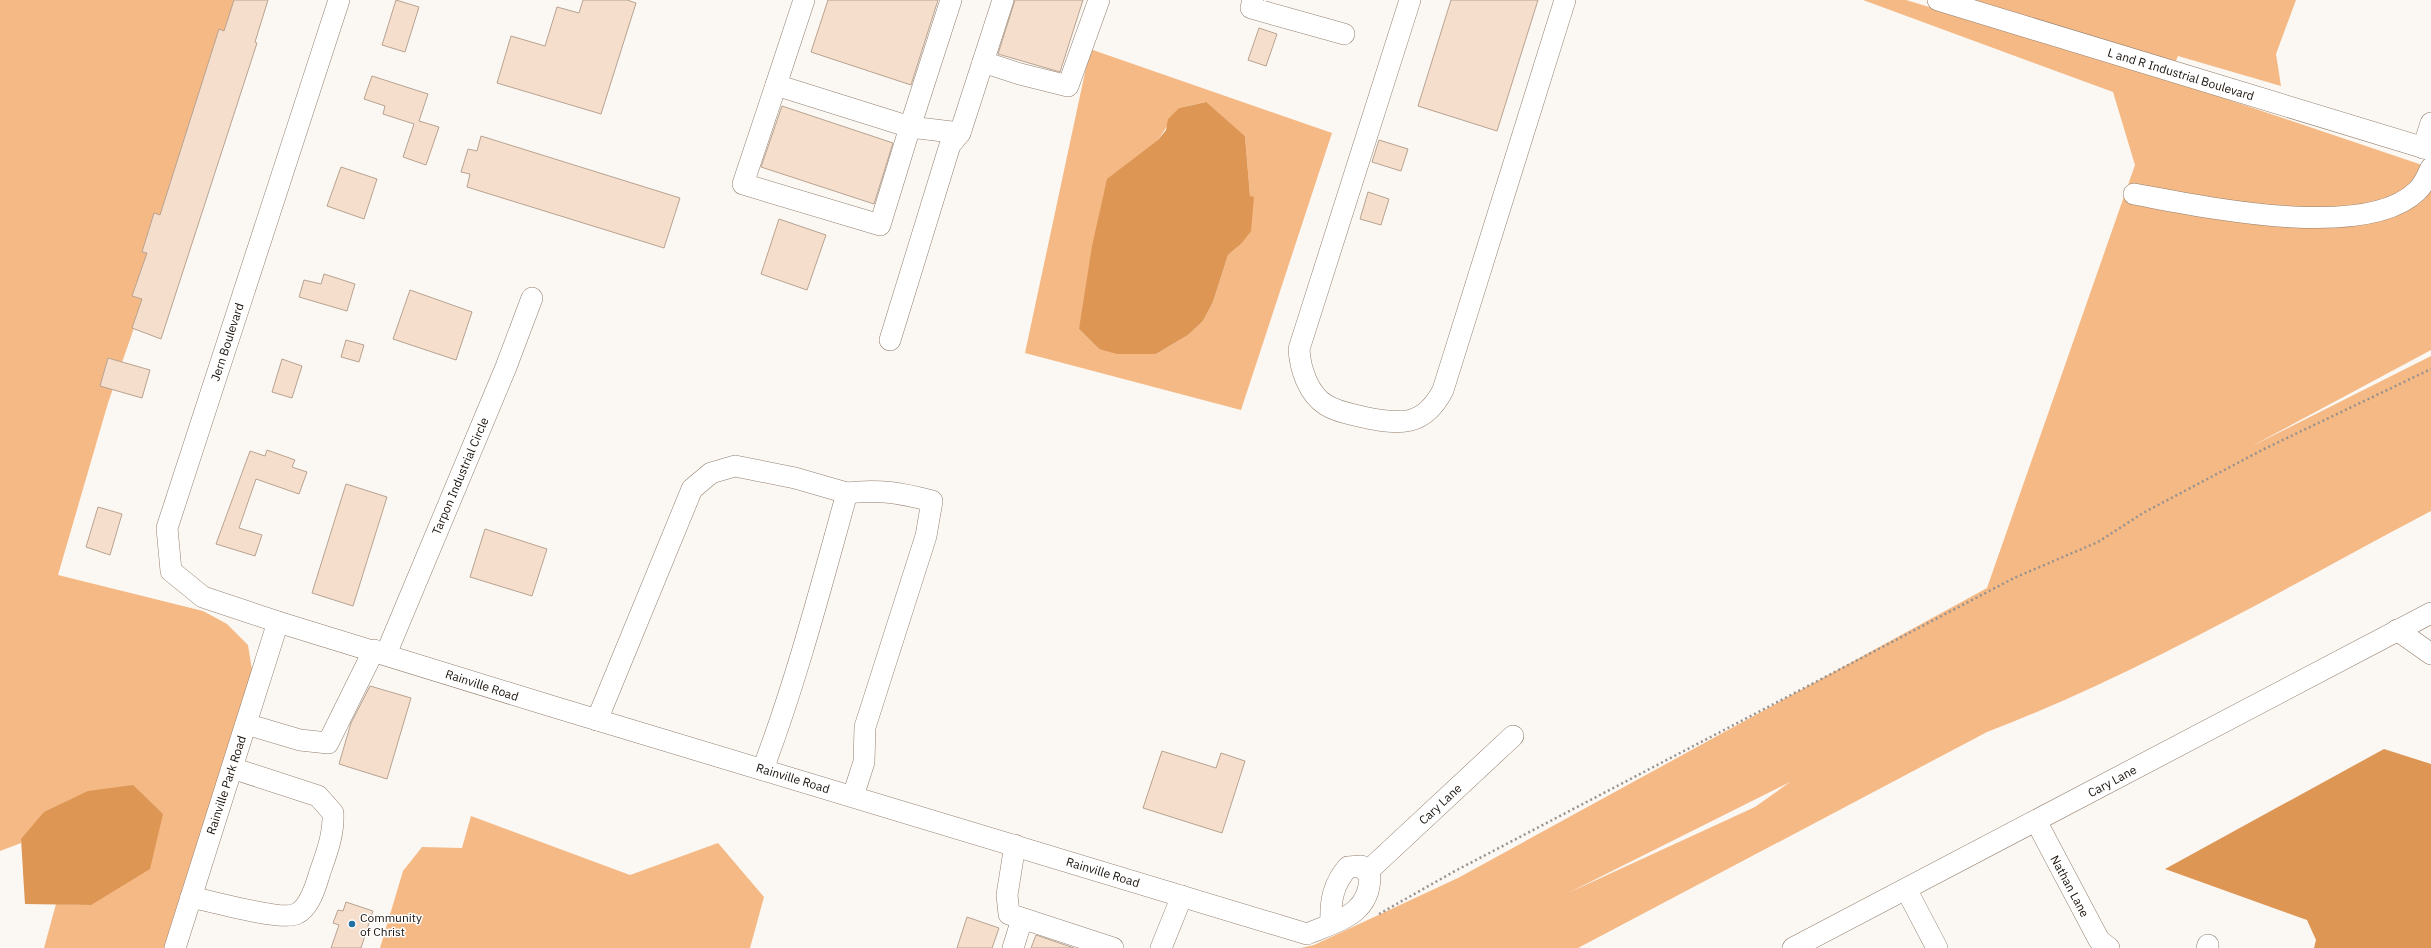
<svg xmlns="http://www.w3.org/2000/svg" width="2431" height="948" font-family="'IBM Plex Sans',sans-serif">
  <rect width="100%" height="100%" fill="#fbf7f3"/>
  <g fill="#f5b985" fill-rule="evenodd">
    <polygon points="0,0 241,0 189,169 108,403 58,575 203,611 227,624 248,645 252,670 164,948 44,948 56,904 91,905 21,839 21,843 0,851"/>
    <path d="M1863,0H1906L2170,80L2431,168V350L2250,447L2431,356V511C2285,588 2141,673 1987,732L1578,948H1301L1314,945L1458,878L1987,588L2135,165L2113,92ZM1790,782L1755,807L1568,893Z"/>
    <polygon points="1969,0 2296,0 2276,54 2281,86 2178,56 2175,63"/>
    <path d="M1090,49L1332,133L1241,410L1025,353ZM1205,102L1245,136L1250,196L1241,244L1228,255L1213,302L1203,321L1188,335L1156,354L1099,349L1079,329L1158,140L1179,108Z"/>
    <polygon points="471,816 630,875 718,843 764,897 750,948 380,948 403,871 422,847 462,848"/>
  </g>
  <g fill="#dd9654">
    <polygon points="1206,102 1245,136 1250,196 1254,197 1251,231 1241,244 1228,255 1213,302 1203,321 1188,335 1156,354 1117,354 1099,349 1079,329 1092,246 1107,179 1158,140 1166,130 1168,119 1179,108"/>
    <polygon points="2384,749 2431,764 2431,948 2314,948 2316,940 2307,920 2165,869"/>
    <polygon points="133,785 163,814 150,869 91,905 25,904 21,839 44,812 88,791"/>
  </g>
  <g fill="#f5decb" stroke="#b8a391">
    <polygon points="234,0 268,0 255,42 257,43 161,339 132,328 142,299 132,296 147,253 142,252 154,213 160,215 219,29 224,31"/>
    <polygon points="396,0 419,7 405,52 382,45"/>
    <polygon points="583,0 627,0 636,3 601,114 497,83 511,36 545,46 557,7 579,13"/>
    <polygon points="828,0 938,0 911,85 811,52"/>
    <polygon points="1015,0 1083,0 1060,72 998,54"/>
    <polygon points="1451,0 1538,0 1497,131 1418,106"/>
    <polygon points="1259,28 1277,34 1266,66 1248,60"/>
    <polygon points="372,76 428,94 419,121 439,127 426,165 403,157 414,124 383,114 385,106 364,99"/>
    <polygon points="782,106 893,143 874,204 761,167"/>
    <polygon points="481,136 680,198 664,248 467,187 470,174 461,172 468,149 477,151"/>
    <polygon points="1379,140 1408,149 1401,171 1372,162"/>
    <polygon points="341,167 377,179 364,219 327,206"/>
    <polygon points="1368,192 1389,199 1381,225 1360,219"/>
    <polygon points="779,219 826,235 807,290 761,274"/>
    <polygon points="324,274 355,284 347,311 299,297 304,280 321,284"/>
    <polygon points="410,290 472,312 456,360 393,339"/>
    <polygon points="346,340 364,345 359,362 341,357"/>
    <polygon points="108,358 150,370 142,398 100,386"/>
    <polygon points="282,359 302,366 292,398 272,392"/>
    <polygon points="267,450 295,460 292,467 307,472 299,494 256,479 239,528 262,535 255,556 216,544 250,451 265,456"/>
    <polygon points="346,484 387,497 353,606 312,593"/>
    <polygon points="98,507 122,514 110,555 86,547"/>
    <polygon points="485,529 547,549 532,596 470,577"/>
    <polygon points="370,686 411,698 387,779 339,764 351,723"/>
    <polygon points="1162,751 1216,768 1221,753 1245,761 1222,833 1143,808"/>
    <polygon points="346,902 373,911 361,948 331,948 339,925 333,923 338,910 343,911"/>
    <polygon points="967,917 999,928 992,948 957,948"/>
    <polygon points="1036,935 1074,948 1031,948"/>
  </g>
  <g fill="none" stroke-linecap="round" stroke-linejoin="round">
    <defs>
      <g id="minor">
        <path d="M339,0L167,528L171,571L203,597L278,622L551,706L1307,934C1337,921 1370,915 1370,876L1361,866L1348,867C1333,884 1330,901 1331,924"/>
        <polyline points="804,0 776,85 910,127 951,0"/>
        <polyline points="1003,0 983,62 1020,74 1068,86 1099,0"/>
        <polyline points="1253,0 1251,8 1344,34"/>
        <path d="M1410,0L1299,349C1300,368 1308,394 1326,405C1337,412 1351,414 1363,417C1400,425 1424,427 1443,390L1565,0"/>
        <polyline points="1938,0 2431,150"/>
        <polyline points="776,85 743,184 880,225 910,127 960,133 983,62"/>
        <polyline points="2423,148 2431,123"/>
        <path d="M2134,194C2200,206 2365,242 2417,191C2424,185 2427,176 2431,168"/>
        <polyline points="890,340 950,145 960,133"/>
        <path d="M847,493C880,489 901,493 932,501L926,536L865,727L864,762L853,796"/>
        <polyline points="2397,630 2431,654"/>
        <polyline points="386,654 506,367 532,298"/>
        <path d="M597,720L692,489L711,473L735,466L795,478L847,493C821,586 797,679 763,769"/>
        <polyline points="246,724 300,740 328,743 374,650"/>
        <polyline points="2036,821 2099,940 2109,948"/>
        <polyline points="1015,845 1007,895 1009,914 1113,948"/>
        <polyline points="1367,872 1513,736"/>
        <polyline points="1906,889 1937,948"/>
        <path d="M191,897C210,901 282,921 296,914C310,908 316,885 320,872C327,852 334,834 333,813L318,796L232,768"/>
        <polyline points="175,948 278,622"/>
        <polyline points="1013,948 1022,919"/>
        <polyline points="1161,948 1182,896"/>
        <polyline points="1793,948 2431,613"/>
        <polyline points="2207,948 2208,945"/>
      </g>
    </defs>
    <use href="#minor" stroke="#937f6e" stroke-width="22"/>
    <polyline stroke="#98928e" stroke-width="2.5" stroke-dasharray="2 3" stroke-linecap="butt" points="1379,914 1455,871 2014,578 2098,542 2143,513 2264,449 2431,369"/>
    <use href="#minor" stroke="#fff" stroke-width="21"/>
  </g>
  <circle fill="#2370a2" stroke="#fff" stroke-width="1.5" cx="352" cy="924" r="4"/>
  <g text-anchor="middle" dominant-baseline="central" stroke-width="3" stroke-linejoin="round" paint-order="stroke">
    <g font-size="12" fill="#19110b" stroke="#fff">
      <text transform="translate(2181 74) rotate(17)">L and R Industrial Boulevard</text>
      <text transform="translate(227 342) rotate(-72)">Jern Boulevard</text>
      <text transform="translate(460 476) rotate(-67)">Tarpon Industrial Circle</text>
      <text transform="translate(482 685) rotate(18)">Rainville Road</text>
      <text transform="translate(793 778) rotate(17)">Rainville Road</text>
      <text transform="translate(2112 781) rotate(-28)">Cary Lane</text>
      <text transform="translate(226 785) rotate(-72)">Rainville Park Road</text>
      <text transform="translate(1440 804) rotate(-43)">Cary Lane</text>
      <text transform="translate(1103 872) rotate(17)">Rainville Road</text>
      <text transform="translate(2070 886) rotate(62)">Nathan Lane</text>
    </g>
    <g font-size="12" fill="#19110b" stroke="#fff" text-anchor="start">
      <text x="360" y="917">Community<tspan x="360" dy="14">of Christ</tspan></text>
    </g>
  </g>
</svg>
